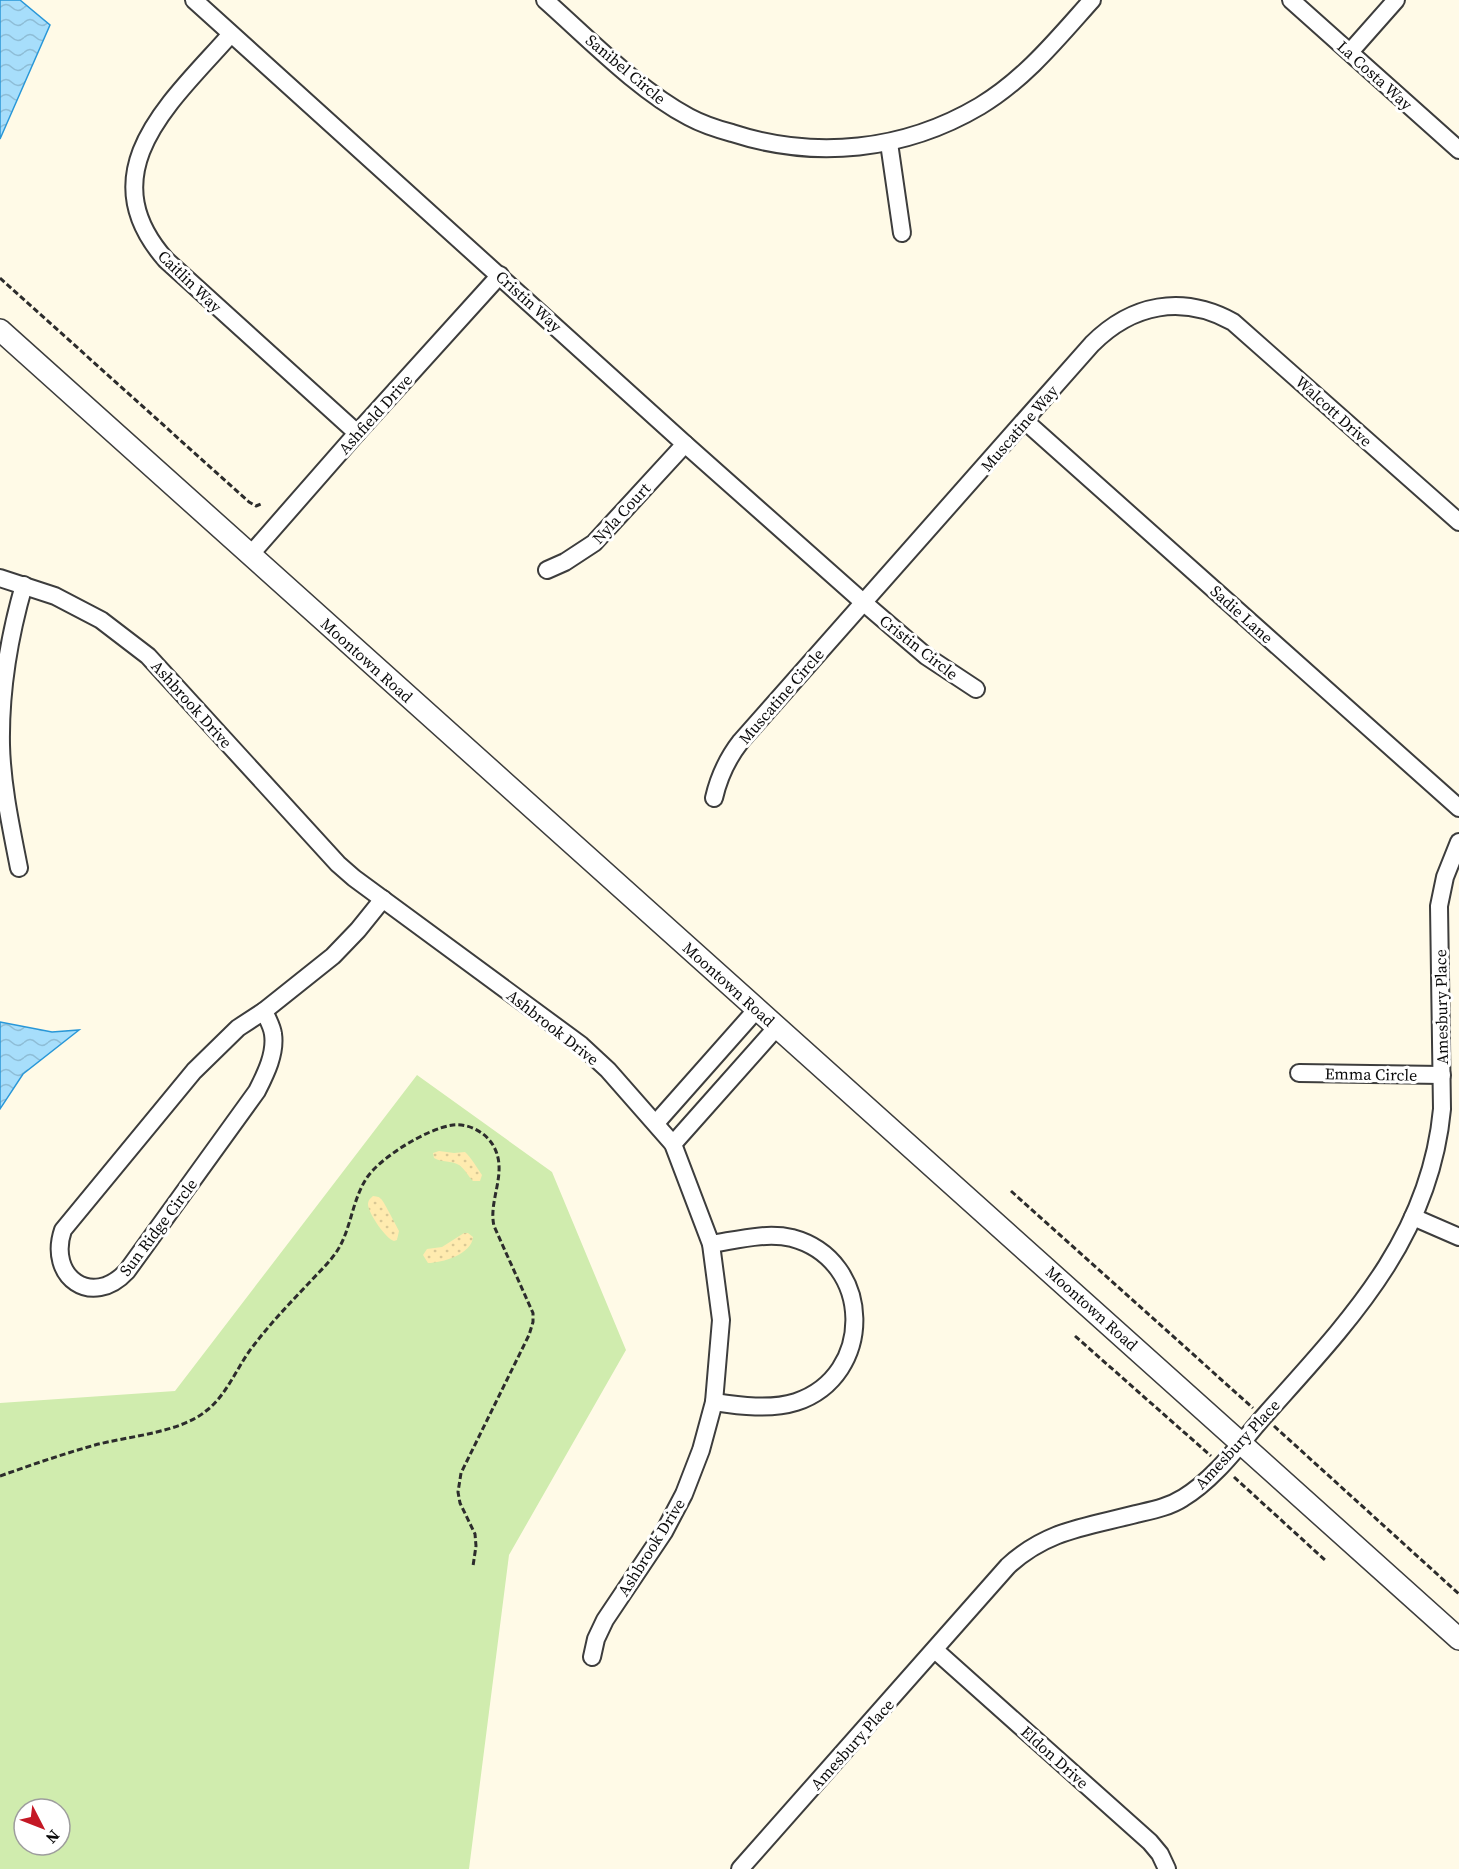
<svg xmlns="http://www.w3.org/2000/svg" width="1459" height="1869" font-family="'Source Serif 4',serif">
  <defs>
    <pattern id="sand-dots" width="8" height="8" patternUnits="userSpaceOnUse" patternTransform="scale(1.5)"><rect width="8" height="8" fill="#ffebaf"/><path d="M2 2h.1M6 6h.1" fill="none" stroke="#d9c895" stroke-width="1.8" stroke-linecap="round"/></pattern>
    <pattern id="water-waves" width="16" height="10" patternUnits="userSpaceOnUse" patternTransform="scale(1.5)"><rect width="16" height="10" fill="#a7defb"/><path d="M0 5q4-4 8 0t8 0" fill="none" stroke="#8ebdd6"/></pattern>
  </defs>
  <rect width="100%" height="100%" fill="#fffae7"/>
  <path fill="#d0ecae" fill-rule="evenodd" d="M417,1075L552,1172L626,1350L509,1555L469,1869H0V1403L175,1391ZM24,1809H60V1845H24Z"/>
  <g fill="url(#sand-dots)">
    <path d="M439,1151L454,1153L465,1152C470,1156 478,1169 482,1175L480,1181H473C468,1176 465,1169 459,1165C451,1160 442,1163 434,1158L433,1153Z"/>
    <path d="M373,1196C378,1197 379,1196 382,1200C384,1202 397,1227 399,1231L397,1240L394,1241C386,1239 369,1214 368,1205C368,1200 370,1199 373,1196Z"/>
    <path d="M464,1233H468L473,1237C472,1254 442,1263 428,1263L423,1255L427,1249L442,1247Z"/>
  </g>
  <g fill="url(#water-waves)" stroke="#2897d8" stroke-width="1.5">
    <polygon points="0,0 20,0 50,25 0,139"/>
    <polygon points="0,1022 52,1032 79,1030 23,1074 0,1109"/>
  </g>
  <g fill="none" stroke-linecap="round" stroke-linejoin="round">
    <defs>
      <g id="minor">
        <polyline points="194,0 685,444 863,602 926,656 976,689"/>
        <path d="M545,0C589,39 638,90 689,117C702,124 717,129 732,133C815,160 904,151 980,106C1025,79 1058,38 1092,0"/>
        <polyline points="1291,0 1459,150"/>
        <path d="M231,34C173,100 87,171 166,260L357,433"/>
        <polyline points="1350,52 1396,0"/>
        <polyline points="889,143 902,233"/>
        <polyline points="1025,421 1459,808"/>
        <polyline points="251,554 357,433 500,275"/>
        <polyline points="547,570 565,562 594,543 685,444"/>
        <polyline points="0,578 55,596 101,620 148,656 338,864 354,878 581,1045 608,1070 673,1144 711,1244 721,1320 714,1402 701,1450 684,1494 664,1532 605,1620 596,1639 592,1657"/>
        <path d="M714,798C719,776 727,759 741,741L1092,344C1132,304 1182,294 1233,322L1459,522"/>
        <path d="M19,868C11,827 2,786 1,745C0,690 9,637 24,585"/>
        <path d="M264,1011C267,1018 272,1026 273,1034C276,1054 265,1075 257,1091L127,1271C92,1309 47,1277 63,1230L194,1071L238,1028Z"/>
        <polyline points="264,1011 333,956 358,930 383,899"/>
        <polyline points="1299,1073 1442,1075"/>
        <polyline points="656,1123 757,1009"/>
        <polyline points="673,1144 777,1027"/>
        <polyline points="1413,1217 1459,1237"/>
        <path d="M711,1244C737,1240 766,1232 792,1238C874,1260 875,1376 796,1402C771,1410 740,1406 714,1402"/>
        <polyline points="935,1650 1150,1842 1160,1854 1167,1869"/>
        <path d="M740,1869L1008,1566C1047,1530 1086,1527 1136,1514C1153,1510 1169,1507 1183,1498C1216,1478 1241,1442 1266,1414C1348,1322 1430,1239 1442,1109L1439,906L1445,877L1459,842"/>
      </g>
      <polyline id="tertiary" points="0,330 1459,1639"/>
    </defs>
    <use href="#minor" stroke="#3d3d3d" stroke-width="20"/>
    <use href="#tertiary" stroke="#3d3d3d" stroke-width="24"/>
    <g stroke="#2c2c2c" stroke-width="3" stroke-dasharray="6 3" stroke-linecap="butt">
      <polyline points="0,278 249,502 256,506 263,503"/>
      <polyline points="1011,1191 1253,1408"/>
      <polyline points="1075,1336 1211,1456"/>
      <polyline points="1274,1426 1459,1594"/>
      <path d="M0,1476C31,1465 63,1454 95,1445C129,1436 179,1433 206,1411C228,1394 237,1366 254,1345C270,1324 289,1304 308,1284C317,1274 327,1265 335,1254C351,1232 351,1203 366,1179C379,1158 428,1128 453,1125C469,1123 487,1133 494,1147C508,1173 488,1200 494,1226L533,1313V1322L529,1335L461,1473L458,1492L460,1503L475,1534L476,1546L473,1566"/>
      <polyline points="1234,1477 1326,1561"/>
    </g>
    <use href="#minor" stroke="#fff" stroke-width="16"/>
    <use href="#tertiary" stroke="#fff" stroke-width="21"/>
  </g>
  <g text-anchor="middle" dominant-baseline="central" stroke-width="6" stroke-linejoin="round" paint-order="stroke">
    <g font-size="16" fill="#0a0a0a" stroke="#fff">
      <text transform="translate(626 69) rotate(40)">Sanibel Circle</text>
      <text transform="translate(1375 75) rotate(42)">La Costa Way</text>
      <text transform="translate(190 281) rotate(44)">Caitlin Way</text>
      <text transform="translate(529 301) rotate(42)">Cristin Way</text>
      <text transform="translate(1334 411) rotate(42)">Walcott Drive</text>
      <text transform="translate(375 414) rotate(-48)">Ashfield Drive</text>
      <text transform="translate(1019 428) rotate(-49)">Muscatine Way</text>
      <text transform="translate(621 513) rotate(-47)">Nyla Court</text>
      <text transform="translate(1242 614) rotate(42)">Sadie Lane</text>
      <text transform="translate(919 647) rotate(38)">Cristin Circle</text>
      <text transform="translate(367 660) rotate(42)">Moontown Road</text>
      <text transform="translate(781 696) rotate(-49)">Muscatine Circle</text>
      <text transform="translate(192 704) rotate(48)">Ashbrook Drive</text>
      <text transform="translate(729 984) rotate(42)">Moontown Road</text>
      <text transform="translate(1441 1007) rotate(-91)">Amesbury Place</text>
      <text transform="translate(553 1027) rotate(38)">Ashbrook Drive</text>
      <text transform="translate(1371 1074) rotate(1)">Emma Circle</text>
      <text transform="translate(158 1227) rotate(-53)">Sun Ridge Circle</text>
      <text transform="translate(1092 1308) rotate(42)">Moontown Road</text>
      <text transform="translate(1237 1444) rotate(-47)">Amesbury Place</text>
      <text transform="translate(651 1547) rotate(-58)">Ashbrook Drive</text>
      <text transform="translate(852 1744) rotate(-48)">Amesbury Place</text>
      <text transform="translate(1055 1757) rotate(42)">Eldon Drive</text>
    </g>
  </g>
  <g transform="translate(42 1827) rotate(132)"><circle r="28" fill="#ffffff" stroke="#9d9d9d" stroke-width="1.5"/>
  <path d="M0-4.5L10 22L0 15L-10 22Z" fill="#c41825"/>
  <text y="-9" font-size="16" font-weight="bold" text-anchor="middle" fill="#0a0a0a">N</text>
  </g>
</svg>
